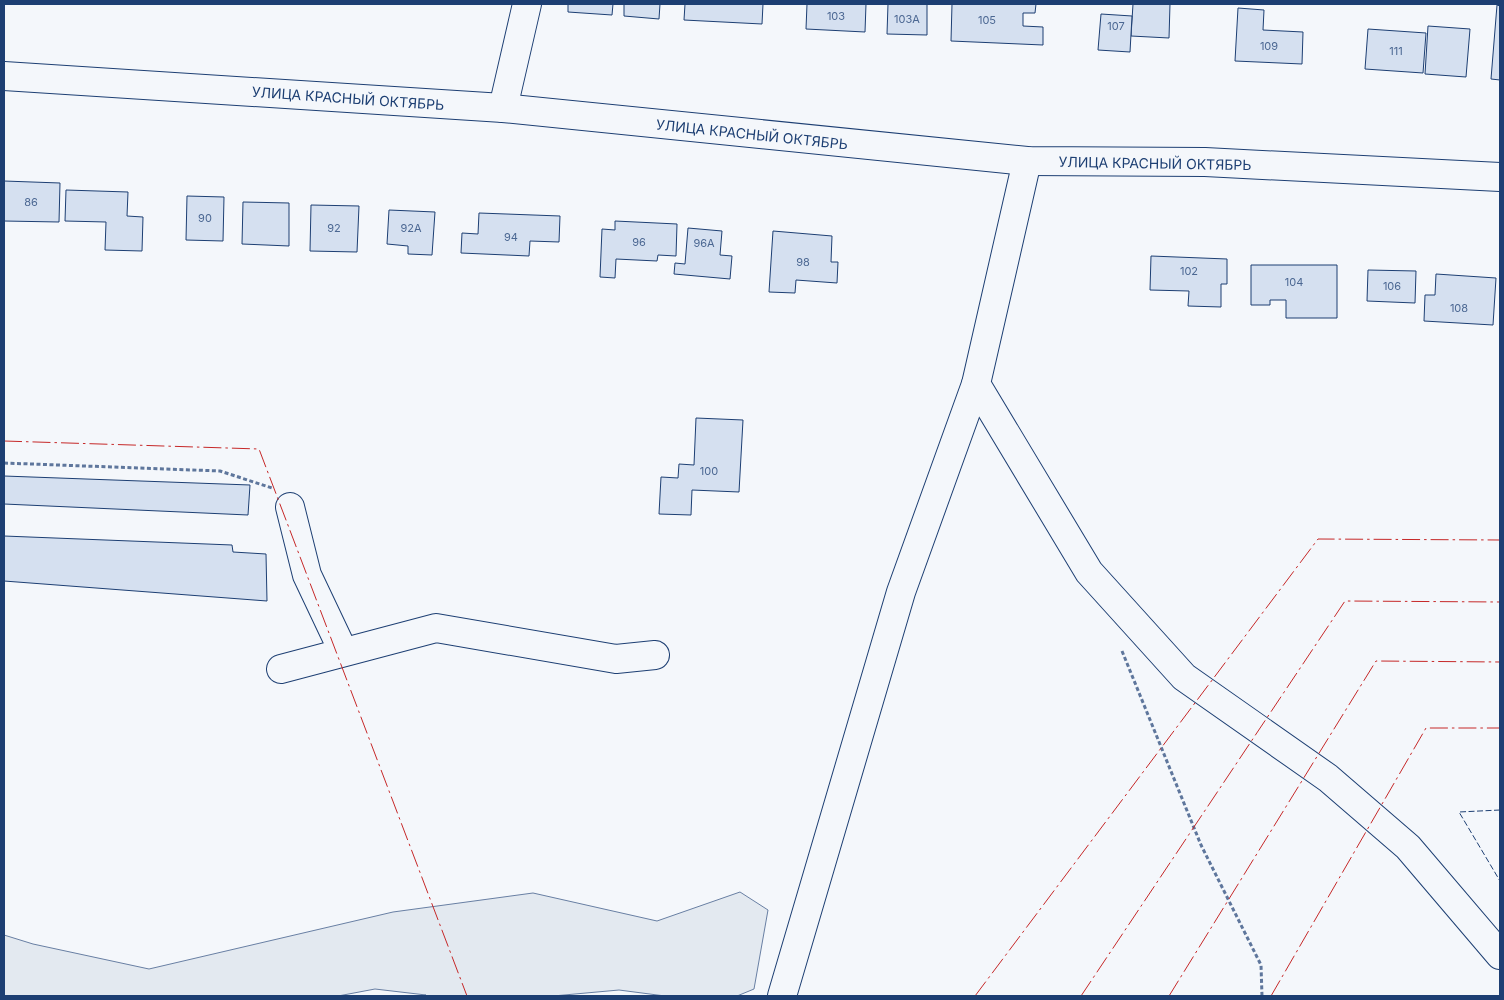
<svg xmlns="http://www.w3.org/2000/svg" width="1504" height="1000" font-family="Inter,sans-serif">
  <rect width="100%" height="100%" fill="#f4f7fb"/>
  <polygon fill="#e3e9f0" stroke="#687fa3" points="740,892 768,910 754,989 737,996 665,996 619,990 553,996 420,996 426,995 375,989 338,996 4,996 4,935 33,944 149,969 393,912 533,893 657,921"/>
  <g fill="#d5e0f0" stroke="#1d3f73">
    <polygon points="568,4 613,4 612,15 568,12"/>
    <polygon points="624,4 660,4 659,19 624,16"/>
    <polygon points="685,4 763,4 762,24 684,20"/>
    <polygon points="807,4 866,4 865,32 806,29"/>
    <polygon points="888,4 927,4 927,35 887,34"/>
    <polygon points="952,4 1036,4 1035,13 1023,13 1023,26 1043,27 1043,45 951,41"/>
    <polygon points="1133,4 1170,4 1169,38 1131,36"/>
    <polygon points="1497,5 1500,6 1500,80 1491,79"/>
    <polygon points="1238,8 1264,10 1263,30 1303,32 1302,64 1235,61"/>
    <polygon points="1101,14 1132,16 1130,52 1098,50"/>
    <polygon points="1428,26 1470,29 1466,77 1425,74"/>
    <polygon points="1368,29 1426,33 1423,73 1365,69"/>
    <polygon points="4,181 60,183 59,222 4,221"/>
    <polygon points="66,190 128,192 127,216 143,217 142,251 105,250 106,222 65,221"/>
    <polygon points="187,196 224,197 223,241 186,240"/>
    <polygon points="243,202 289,203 289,246 242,244"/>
    <polygon points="311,205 359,206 357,252 310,251"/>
    <polygon points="389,210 435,212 432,255 408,254 408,246 387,244"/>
    <polygon points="479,213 560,216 559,242 530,241 529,256 461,253 462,233 478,234"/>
    <polygon points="615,221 677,224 676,256 658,255 657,261 616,259 615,278 600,277 602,229 615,230"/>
    <polygon points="688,228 722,231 720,255 732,256 730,279 674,274 675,263 685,264"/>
    <polygon points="773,231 832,236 831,262 838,262 837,283 796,280 795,293 769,292"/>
    <polygon points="1151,256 1227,259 1227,284 1221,284 1221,307 1188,306 1189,291 1150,290"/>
    <polygon points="1251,265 1337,265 1337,318 1286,318 1286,300 1270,300 1270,305 1251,305"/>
    <polygon points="1368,270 1416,271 1415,303 1367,301"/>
    <polygon points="1436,274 1496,278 1493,325 1424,321 1425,295 1435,295"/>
    <polygon points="696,418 743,420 739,492 692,490 691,515 659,514 661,477 678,478 679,464 694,465"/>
    <polygon points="4,476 250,485 248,515 4,504"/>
    <polygon points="4,536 232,545 233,552 266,554 267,601 4,581"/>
  </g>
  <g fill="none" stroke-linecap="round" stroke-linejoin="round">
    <defs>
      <g id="minor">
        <polyline points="4,76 503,108 1027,161 1205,162 1500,177"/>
        <polyline points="503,108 527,4"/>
        <polyline points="1027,161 976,384 1089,572 1184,677 1328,778 1408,847 1500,955"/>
        <polyline points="290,507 307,575 343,651"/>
        <polyline points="281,669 436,628 616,659 655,655"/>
        <polyline points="782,996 901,592 976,384"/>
      </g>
    </defs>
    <use href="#minor" stroke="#1d3f73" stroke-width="30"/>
    <g stroke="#5e769c" stroke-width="3" stroke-dasharray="4 2.5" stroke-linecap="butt">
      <polyline points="4,463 220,471 272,488"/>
      <polyline points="1122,651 1201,845 1261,965 1262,996"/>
    </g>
    <use href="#minor" stroke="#f4f7fb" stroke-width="28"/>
    <polyline stroke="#1d3f73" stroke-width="1" stroke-dasharray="6 2.5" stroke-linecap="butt" points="1500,810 1459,812 1500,881"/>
    <g stroke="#c62828" stroke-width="1" stroke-dasharray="18 4 2.5 4" stroke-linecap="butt">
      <polyline points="4,441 259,449 467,996"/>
      <polyline points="975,996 1318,539 1500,540"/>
      <polyline points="1081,996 1345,601 1500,602"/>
      <polyline points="1169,996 1376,661 1500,662"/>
      <polyline points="1271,996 1426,728 1500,728"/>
    </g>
  </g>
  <g text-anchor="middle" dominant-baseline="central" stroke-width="4" stroke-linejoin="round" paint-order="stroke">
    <g font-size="11" fill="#4b6792">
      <text x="836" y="16">103</text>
      <text x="907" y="19">103А</text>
      <text x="987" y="20">105</text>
      <text x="1116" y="26">107</text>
      <text x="1269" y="46">109</text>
      <text x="1396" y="51">111</text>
      <text x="31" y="202">86</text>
      <text x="205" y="218">90</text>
      <text x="334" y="228">92</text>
      <text x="411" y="228">92А</text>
      <text x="511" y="237">94</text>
      <text x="639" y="242">96</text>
      <text x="704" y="243">96А</text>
      <text x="803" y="262">98</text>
      <text x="1189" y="271">102</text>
      <text x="1294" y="282">104</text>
      <text x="1392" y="286">106</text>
      <text x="1459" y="308">108</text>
      <text x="709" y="471">100</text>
    </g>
    <g font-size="14" fill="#1d3f73" stroke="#f4f7fb">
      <text transform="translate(348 98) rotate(4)">УЛИЦА КРАСНЫЙ ОКТЯБРЬ</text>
      <text transform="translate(752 134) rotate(6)">УЛИЦА КРАСНЫЙ ОКТЯБРЬ</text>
      <text transform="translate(1155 163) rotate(1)">УЛИЦА КРАСНЫЙ ОКТЯБРЬ</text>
    </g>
  </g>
  <rect width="1504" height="1000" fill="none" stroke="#1d3f73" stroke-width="10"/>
</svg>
